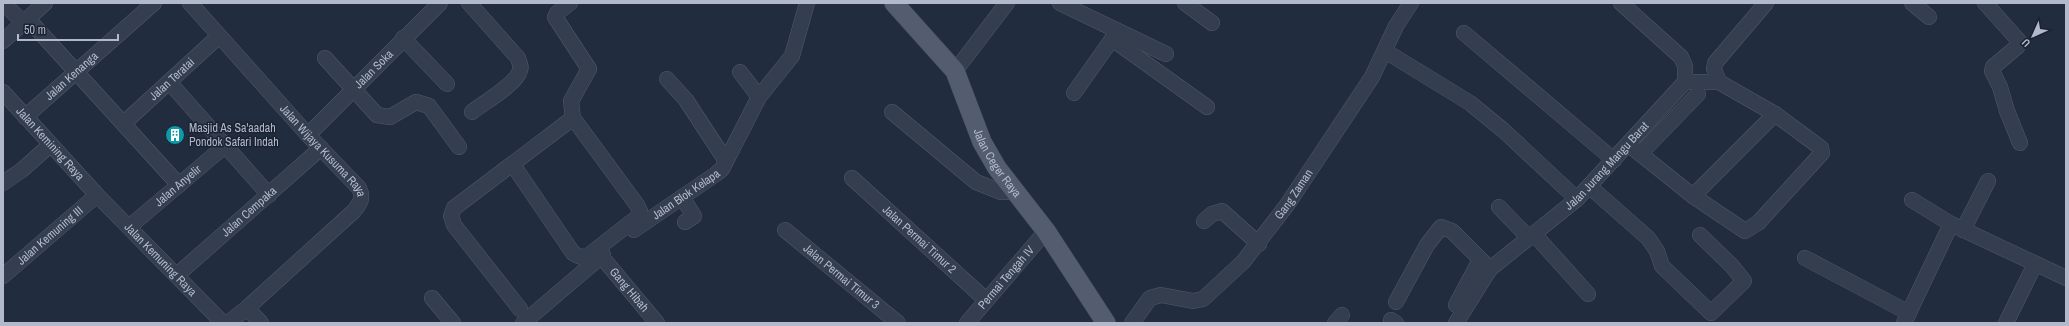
<svg xmlns="http://www.w3.org/2000/svg" width="2069" height="326" font-family="'Archivo Narrow',sans-serif">
  <rect width="100%" height="100%" fill="#212c3f"/>
  <g fill="none" stroke-linecap="round" stroke-linejoin="round">
    <defs>
      <g id="minor">
        <polyline points="3,3 24,23"/>
        <path id="s1" d="M190,3L308,135L359,188C364,198 360,203 354,211L247,308L228,323"/>
        <path d="M469,3L518,58C519,62 522,67 520,70C517,84 483,103 472,112"/>
        <polyline points="1060,3 1166,54"/>
        <polyline points="1185,3 1212,23"/>
        <polyline points="1912,3 1929,17"/>
        <polyline points="1985,3 2019,41 2018,46 1993,67 1992,71 2000,87 2007,111 2020,143"/>
        <polyline points="28,19 179,185"/>
        <polyline points="1464,33 1614,160"/>
        <polyline points="403,38 447,84"/>
        <polyline points="1112,39 1207,107"/>
        <polyline points="3,41 45,3"/>
        <polyline points="1385,51 1470,103 1503,130 1577,199"/>
        <polyline points="325,58 377,115 390,117 416,102 429,106 459,147"/>
        <polyline points="955,71 1007,3"/>
        <polyline points="740,72 759,97"/>
        <polyline points="667,79 686,100 726,161"/>
        <polyline points="1719,82 1714,69 1715,63 1766,3"/>
        <polyline points="170,83 269,195"/>
        <path id="s2" d="M3,92L97,195L223,323"/>
        <polyline points="1074,93 1117,32"/>
        <polyline points="892,112 976,182 1001,192 1015,192"/>
        <path id="s3" d="M25,117L154,3"/>
        <path id="s4" d="M124,123L219,36"/>
        <path id="s5" d="M308,135L440,3"/>
        <polyline points="1628,144 1693,196 1745,231 1758,223 1822,153 1821,148 1775,114 1719,82 1685,82"/>
        <polyline points="1640,154 1698,94"/>
        <path d="M513,165L573,253C579,257 582,258 589,255L639,216L640,211L637,205L573,118L571,101L589,69L555,17L557,13L570,3"/>
        <path id="s6" d="M852,178L986,300"/>
        <polyline points="3,183 22,170 50,145"/>
        <polyline points="1589,186 1648,238 1657,251 1662,266 1711,313 1744,281 1732,266 1700,235"/>
        <polyline points="1693,196 1775,114"/>
        <polyline points="682,197 694,216 685,222"/>
        <polyline points="1912,200 1951,224 2066,278"/>
        <polyline points="1499,207 1529,238"/>
        <polyline points="1204,221 1212,214 1222,211 1259,244"/>
        <path id="s7" d="M129,227L226,145"/>
        <path id="s8" d="M634,230L716,174L722,169L759,97L792,56L807,3"/>
        <path id="s9" d="M785,230L898,323"/>
        <polyline points="1963,230 1988,181"/>
        <polyline points="1534,234 1588,294"/>
        <path id="s10" d="M601,256L657,323"/>
        <polyline points="1805,258 1909,313"/>
        <path id="s11" d="M177,275L321,148"/>
        <path id="s12" d="M3,276L97,195"/>
        <polyline points="432,298 453,323"/>
        <polyline points="1396,302 1427,245 1441,227 1452,231 1490,269"/>
        <polyline points="1456,305 1480,260"/>
        <polyline points="247,308 261,323"/>
        <polyline points="520,309 454,225 451,216 454,208 573,118"/>
        <polyline points="1391,320 1396,323"/>
        <polyline points="523,323 603,255"/>
        <path id="s13" d="M967,323L1046,231"/>
        <path id="s14" d="M1132,323L1150,298L1161,295L1193,301L1203,299L1243,262L1287,205L1372,77L1396,26L1411,3"/>
        <polyline points="1335,323 1342,315"/>
        <path id="s15" d="M1456,323L1490,269L1577,199L1685,82V66L1681,57L1621,3"/>
        <polyline points="1904,323 1951,224"/>
        <polyline points="2006,323 2035,264"/>
      </g>
      <g id="major">
        <path id="s16" d="M894,3L955,71L982,142L997,168L1046,231L1106,323"/>
      </g>
    </defs>
    <use href="#minor" stroke="#505969" stroke-width="16"/>
    <use href="#major" stroke="#3e4757" stroke-width="20"/>
    <use href="#minor" stroke="#353e4e" stroke-width="15"/>
    <use href="#major" stroke="#535d6f" stroke-width="19"/>
  </g>
  <defs>
    <symbol id="building-disc" viewBox="-11 -11 22 22"><circle r="9.5" fill="#0f9aa8" stroke="#1b2333"/><path d="M-4-6H4V6H1V3H-1V6H-4ZM-2.5-4.3h1.7v1.8h-1.7ZM.8-4.3h1.7v1.8H.8ZM-2.5-1h1.7V.8h-1.7ZM.8-1h1.7V.8H.8Z" fill="#fff"/></symbol>
  </defs>
  <g fill-rule="evenodd">
    <use href="#building-disc" x="164" y="124" width="22" height="22"/>
  </g>
  <g text-anchor="middle" dominant-baseline="central" stroke-width="3" stroke-linejoin="round" paint-order="stroke">
    <g font-size="12" fill="#b1b9ca" stroke="#1b2333">
      <text stroke="none"><textPath href="#s5" startOffset="93">Jalan Soka</textPath></text>
      <text stroke="none"><textPath href="#s3" startOffset="62">Jalan Kenanga</textPath></text>
      <text stroke="none"><textPath href="#s4" startOffset="65">Jalan Teratai</textPath></text>
      <text stroke="none"><textPath href="#s2" startOffset="70">Jalan Kemining Raya</textPath></text>
      <text stroke="none"><textPath href="#s1" startOffset="199">Jalan Wijaya Kusuma Raya</textPath></text>
      <text stroke="none"><textPath href="#s16" startOffset="193">Jalan Ceger Raya</textPath></text>
      <text stroke="none"><textPath href="#s15" startOffset="220">Jalan Jurang Mangu Barat</textPath></text>
      <text stroke="none"><textPath href="#s7" startOffset="64">Jalan Anyelir</textPath></text>
      <text stroke="none"><textPath href="#s8" startOffset="63">Jalan Blok Kelapa</textPath></text>
      <text stroke="none"><textPath href="#s14" startOffset="224">Gang Zaman</textPath></text>
      <text stroke="none"><textPath href="#s11" startOffset="96">Jalan Cempaka</textPath></text>
      <text stroke="none"><textPath href="#s12" startOffset="62">Jalan Kemuning III</textPath></text>
      <text stroke="none"><textPath href="#s6" startOffset="91">Jalan Permai Timur 2</textPath></text>
      <text stroke="none"><textPath href="#s2" startOffset="230">Jalan Kemuning Raya</textPath></text>
      <text stroke="none"><textPath href="#s9" startOffset="73">Jalan Permai Timur 3</textPath></text>
      <text stroke="none"><textPath href="#s13" startOffset="60">Permai Tengah IV</textPath></text>
      <text stroke="none"><textPath href="#s10" startOffset="44">Gang Hibah</textPath></text>
    </g>
    <g font-size="12" fill="#b1b9ca" stroke="#1b2333" text-anchor="start">
      <text x="189" y="128">Masjid As Sa'aadah<tspan x="189" dy="14">Pondok Safari Indah</tspan></text>
    </g>
  </g>
  <rect width="2069" height="326" fill="none" stroke="#b1b9ca" stroke-width="8"/>
  <g transform="translate(2033 36) rotate(225)" stroke="#1b2333" stroke-width="3" paint-order="stroke">
  <path d="M0-3L7 15L0 10L-7 15Z" fill="#b1b9ca"/>
  <text y="-6" font-size="11" font-weight="bold" text-anchor="middle" fill="#b1b9ca">U</text>
  </g>
  <path d="M18 34v6h100v-6" fill="none" stroke="#b1b9ca" stroke-width="2"/>
  <text x="24" y="34" font-size="12" fill="#b1b9ca" stroke="#1b2333" stroke-width="3" paint-order="stroke">50 m</text>
</svg>
